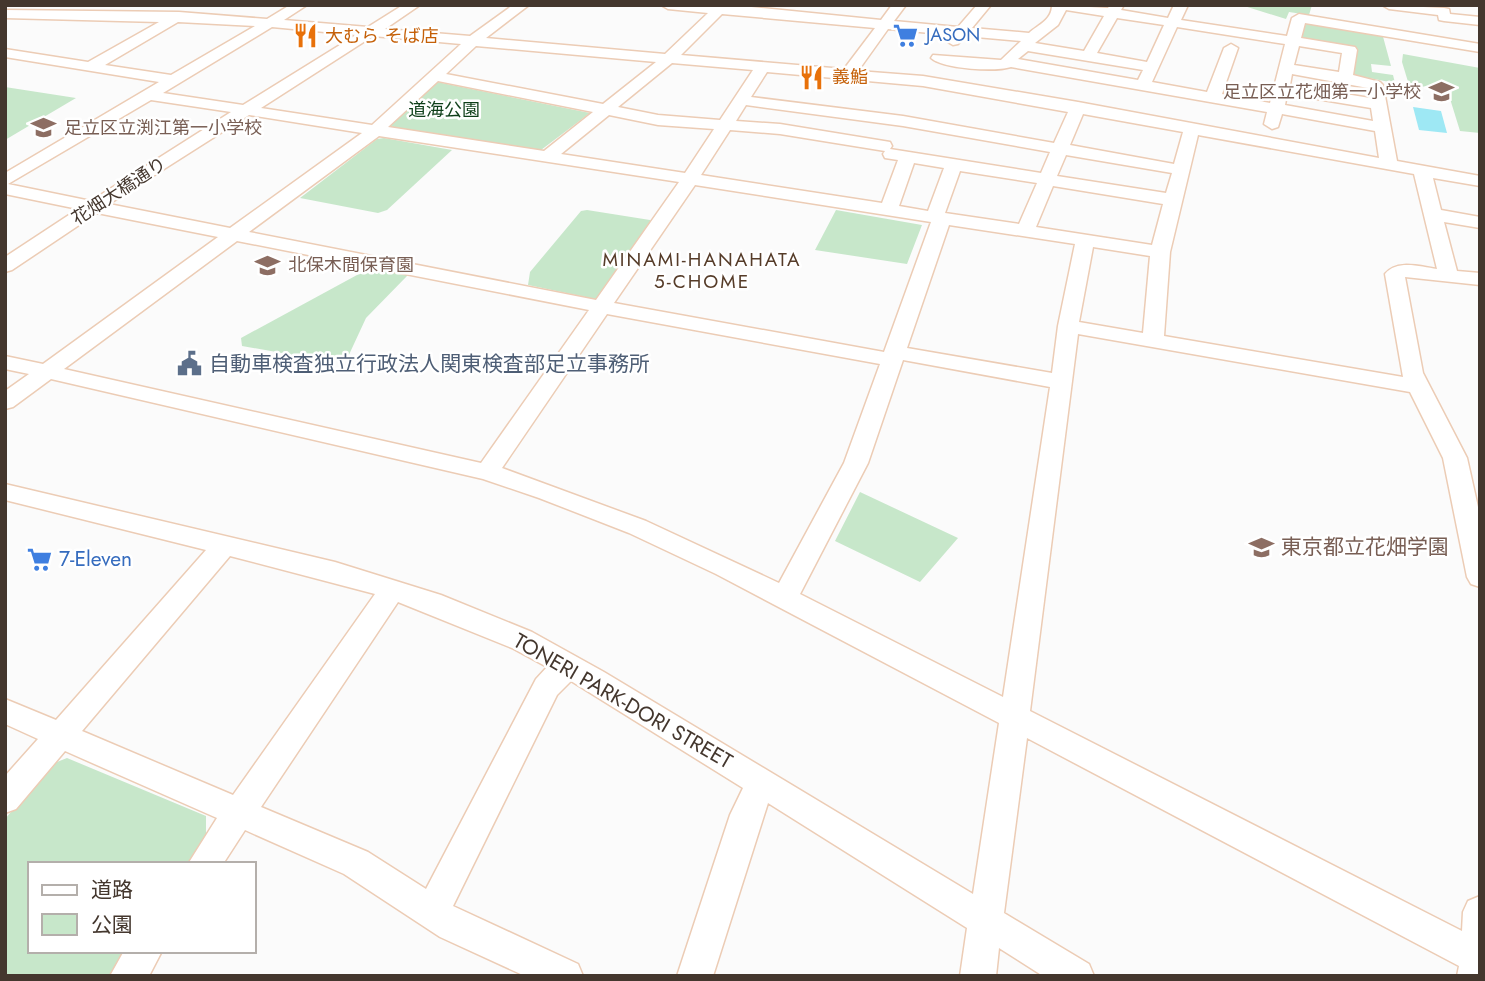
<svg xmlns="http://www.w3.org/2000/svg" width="1485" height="981" viewBox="0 0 1485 981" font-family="Jost,'Noto Sans JP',sans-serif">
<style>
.green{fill:#c7e7ca}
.water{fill:#9ee8f4}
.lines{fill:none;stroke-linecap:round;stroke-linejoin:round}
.minor-casing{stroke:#ecccb5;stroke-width:3}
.minor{fill:#fff;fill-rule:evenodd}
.labels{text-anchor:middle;stroke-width:5;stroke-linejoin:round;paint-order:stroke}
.far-shop-label{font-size:18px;fill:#366cbe;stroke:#fff;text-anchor:start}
.far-food-label{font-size:18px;fill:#c56008;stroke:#fff;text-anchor:start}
.far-education-label{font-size:18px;fill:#785e54;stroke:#fff;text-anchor:start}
.far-park-label{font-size:18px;fill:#0e3f19;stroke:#fff}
.far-street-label{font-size:18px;fill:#44372e;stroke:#fff}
.far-neighbourhood-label{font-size:19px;letter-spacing:2px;fill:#563c29;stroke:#fff}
.service-label{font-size:21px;fill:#4e5e75;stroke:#fff;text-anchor:start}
.education-label{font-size:21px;fill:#785e54;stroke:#fff;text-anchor:start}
.shop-label{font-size:21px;fill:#366cbe;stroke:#fff;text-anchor:start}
.street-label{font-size:21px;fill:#44372e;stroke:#fff}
</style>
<rect width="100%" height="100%" fill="#fbfbfb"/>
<path class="green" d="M1241,5H1312L1309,15L1289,12L1286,19Z
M1306,23L1382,33L1391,66L1371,64L1372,72L1393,75L1395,83L1353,75L1358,49L1305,41L1301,38Z
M1403,54L1480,68V133L1460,131L1447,89L1409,85L1402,62Z
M437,82L590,113L541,150L387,126Z
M5,87L76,98L5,140Z
M384,138L452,150L387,210L378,213L300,198L377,139Z
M587,210L650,220L652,223L600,296L595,299L528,285L530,272L581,211Z
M836,210L922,225L907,264L815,250Z
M380,268L407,273V276L366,318L347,359L310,358L242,346L241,338L357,275Z
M860,492L958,538L920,582L835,541Z
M67,758L206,816V838L188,864H30V951H127L110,976H5V819L52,764Z"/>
<path class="water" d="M1413,107L1441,111L1447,133L1419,130Z"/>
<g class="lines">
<defs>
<path id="minor" d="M290,5H307L284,20L368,27L403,5H420L385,29L470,36L513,5H529L486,38L665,54L708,13L668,9L661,5H731L881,20L892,5H906L894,21L958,27L977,5H991L972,28L1029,33C1039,24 1052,20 1052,5L1108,8L1110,5H1124L1121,10L1168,18L1174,5H1188L1181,20L1287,36L1292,18L1299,14L1480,44V52L1305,23L1301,38L1355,47L1357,50L1353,75L1380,82L1383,85L1397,161L1480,176V186L1433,178L1441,210L1480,217V228L1444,222L1457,271L1480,273V285L1405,277L1423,373L1467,458L1480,516V587L1471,584L1467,577L1443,458L1410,392L1078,334L1030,711L1462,931L1463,912L1468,901L1480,896V976H1457L1459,966L1027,738L1004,913L1089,964L1094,976H1043L999,948L996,976H960L967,928L768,803L713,976H677L730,815L743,788L571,681L557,695L453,906L578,964L583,976H525L440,937L344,874L245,830L223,864H188L217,818L65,751L16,809L5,813V776L38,739L5,724V699L56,720L206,550L5,500V484L335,562L441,595L532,632L604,672L973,894L999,723L716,574L629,533L539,498L483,479L51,379L13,407L5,409V391L29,374L5,369V356L43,364L218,237L97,213L12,270L5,272V257L78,209L5,194V173L159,82L5,57V49L88,62L159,22L5,18V10L179,12L267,19ZM1066,10L1104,16L1084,51L1035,43L1058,25ZM722,14L875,28L844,69L681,55ZM1117,18L1164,25L1147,62L1097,53ZM178,22L255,26L171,75L105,65ZM272,27L356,35L243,105L163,93ZM1177,27L1285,44L1270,103L1222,94L1238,48L1231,44L1224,48L1207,92L1152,82ZM888,29L951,35L946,41L953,45L958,44L965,36L1021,41L1001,60L933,55L931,58C943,69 995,72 1011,67L1267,112L1264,124L1272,129L1278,127L1282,114L1375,131L1379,158L1078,102L923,76L858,71ZM373,36L461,44L372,125L261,108ZM476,46L656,62L603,104L446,74ZM1299,46L1342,53L1339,72L1294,65ZM1028,51L1143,70L1138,80L1018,59ZM672,63L753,70L720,120L658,115L618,107ZM767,72L923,86L1068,112L1054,143L903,116L751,97ZM1292,74L1368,88L1370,98L1290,85ZM438,81L593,112L544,151L388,127ZM1287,94L1371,108L1373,121L1285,105ZM151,100L231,112L91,201L8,184ZM746,105L903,126L1050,152L1041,173L890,149L892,146L890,142L884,141L780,124L736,121ZM1083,114L1183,132L1174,164L1070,145ZM249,115L362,133L230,228L109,204ZM609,115L658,125L714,129L685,173L561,154ZM730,130L780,134L885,151L883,154L885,158L898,160L882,203L701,175ZM1198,135L1414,174L1437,269C1421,267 1397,259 1385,274L1403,377L1164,336L1170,252ZM379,136L679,182L596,300L249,232ZM1066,155L1172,173L1166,193L1057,176ZM914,163L944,168L928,211L899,206ZM960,171L1037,183L1019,224L945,213ZM695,185L931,222L884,352L614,303ZM1053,186L1163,204L1152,245L1036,227ZM949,225L1075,244L1058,326L1052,373L907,348ZM237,241L589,310L481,463L64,369ZM1093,247L1150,256L1143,333L1079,322ZM607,314L880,364L844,463L779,583L646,521L502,468ZM903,360L1050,387L1003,697L800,594L868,463ZM230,556L375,594L233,795L82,731ZM398,602L512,648L547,667L536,679L426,889L368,852L261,807Z
M1382,5L1444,8L1449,9L1450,14L1480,17V25L1444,21L1439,20L1438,15L1389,9Z
M124,951H162L149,976H110Z"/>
</defs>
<use href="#minor" class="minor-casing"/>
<use href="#minor" class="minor"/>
</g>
<defs>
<symbol id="supermarket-bare" viewBox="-9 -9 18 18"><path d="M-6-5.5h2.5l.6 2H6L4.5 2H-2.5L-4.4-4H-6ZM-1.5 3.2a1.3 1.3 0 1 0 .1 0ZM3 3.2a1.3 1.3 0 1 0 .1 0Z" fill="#3f7fe0" stroke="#fff" stroke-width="2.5" paint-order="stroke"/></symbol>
<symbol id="restaurant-bare" viewBox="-9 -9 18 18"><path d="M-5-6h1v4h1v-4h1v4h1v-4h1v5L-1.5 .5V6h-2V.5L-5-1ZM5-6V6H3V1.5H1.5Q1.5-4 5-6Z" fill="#e8710a" stroke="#fff" stroke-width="2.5" paint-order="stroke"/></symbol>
<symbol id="school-bare" viewBox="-9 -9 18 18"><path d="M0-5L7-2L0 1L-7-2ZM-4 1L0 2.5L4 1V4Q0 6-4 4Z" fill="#8d6e63" stroke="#fff" stroke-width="2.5" paint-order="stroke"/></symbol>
<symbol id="civic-bare" viewBox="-9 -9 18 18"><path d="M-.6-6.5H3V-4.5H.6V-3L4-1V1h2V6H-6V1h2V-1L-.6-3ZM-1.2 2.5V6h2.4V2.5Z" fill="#5c6f8a" stroke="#fff" stroke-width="2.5" paint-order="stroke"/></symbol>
</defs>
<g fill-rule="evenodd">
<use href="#supermarket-bare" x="888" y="18" width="35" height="35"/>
<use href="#restaurant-bare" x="288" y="18" width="35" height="35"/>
<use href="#restaurant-bare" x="794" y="60" width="35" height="35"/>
<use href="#school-bare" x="1424" y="74" width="35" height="35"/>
<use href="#school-bare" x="26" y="110" width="35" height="35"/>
<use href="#school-bare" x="250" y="248" width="35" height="35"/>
<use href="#civic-bare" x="172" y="346" width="35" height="35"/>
<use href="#school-bare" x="1244" y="530" width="35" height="35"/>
<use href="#supermarket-bare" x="22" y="542" width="35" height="35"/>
</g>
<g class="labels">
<g class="far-shop-label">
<text x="926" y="41">JASON</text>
</g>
<g class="far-food-label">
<text x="325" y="42">大むら そば店</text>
<text x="832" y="83">義鮨</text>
</g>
<g class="far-education-label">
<text x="1421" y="98" text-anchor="end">足立区立花畑第一小学校</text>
<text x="64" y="134">足立区立渕江第一小学校</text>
<text x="288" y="271">北保木間保育園</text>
</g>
<g class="far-park-label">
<text x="444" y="116">道海公園</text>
</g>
<g class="far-street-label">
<text transform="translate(119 191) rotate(-33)" y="6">花畑大橋通り</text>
</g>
<g class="far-neighbourhood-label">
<text x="702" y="266">MINAMI-HANAHATA<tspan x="702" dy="22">5-CHOME</tspan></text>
</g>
<g class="service-label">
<text x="209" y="371">自動車検査独立行政法人関東検査部足立事務所</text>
</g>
<g class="education-label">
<text x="1281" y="554">東京都立花畑学園</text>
</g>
<g class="shop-label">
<text x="59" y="566">7-Eleven</text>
</g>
<g class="street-label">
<text transform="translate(623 701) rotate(30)" y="7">TONERI PARK-DORI STREET</text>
</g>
</g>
<rect width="1485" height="981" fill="none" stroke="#44372e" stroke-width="14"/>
<rect x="28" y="862" width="228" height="91" fill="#ffffff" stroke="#b4afab" stroke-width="2"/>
<rect x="42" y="885" width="35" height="10" fill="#ffffff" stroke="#b4afab" stroke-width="2"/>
<text x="91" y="897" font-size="21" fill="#44372e">道路</text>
<rect x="42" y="914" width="35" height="21" fill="#c7e7ca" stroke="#b4afab" stroke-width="2"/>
<text x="91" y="932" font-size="21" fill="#44372e">公園</text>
</svg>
